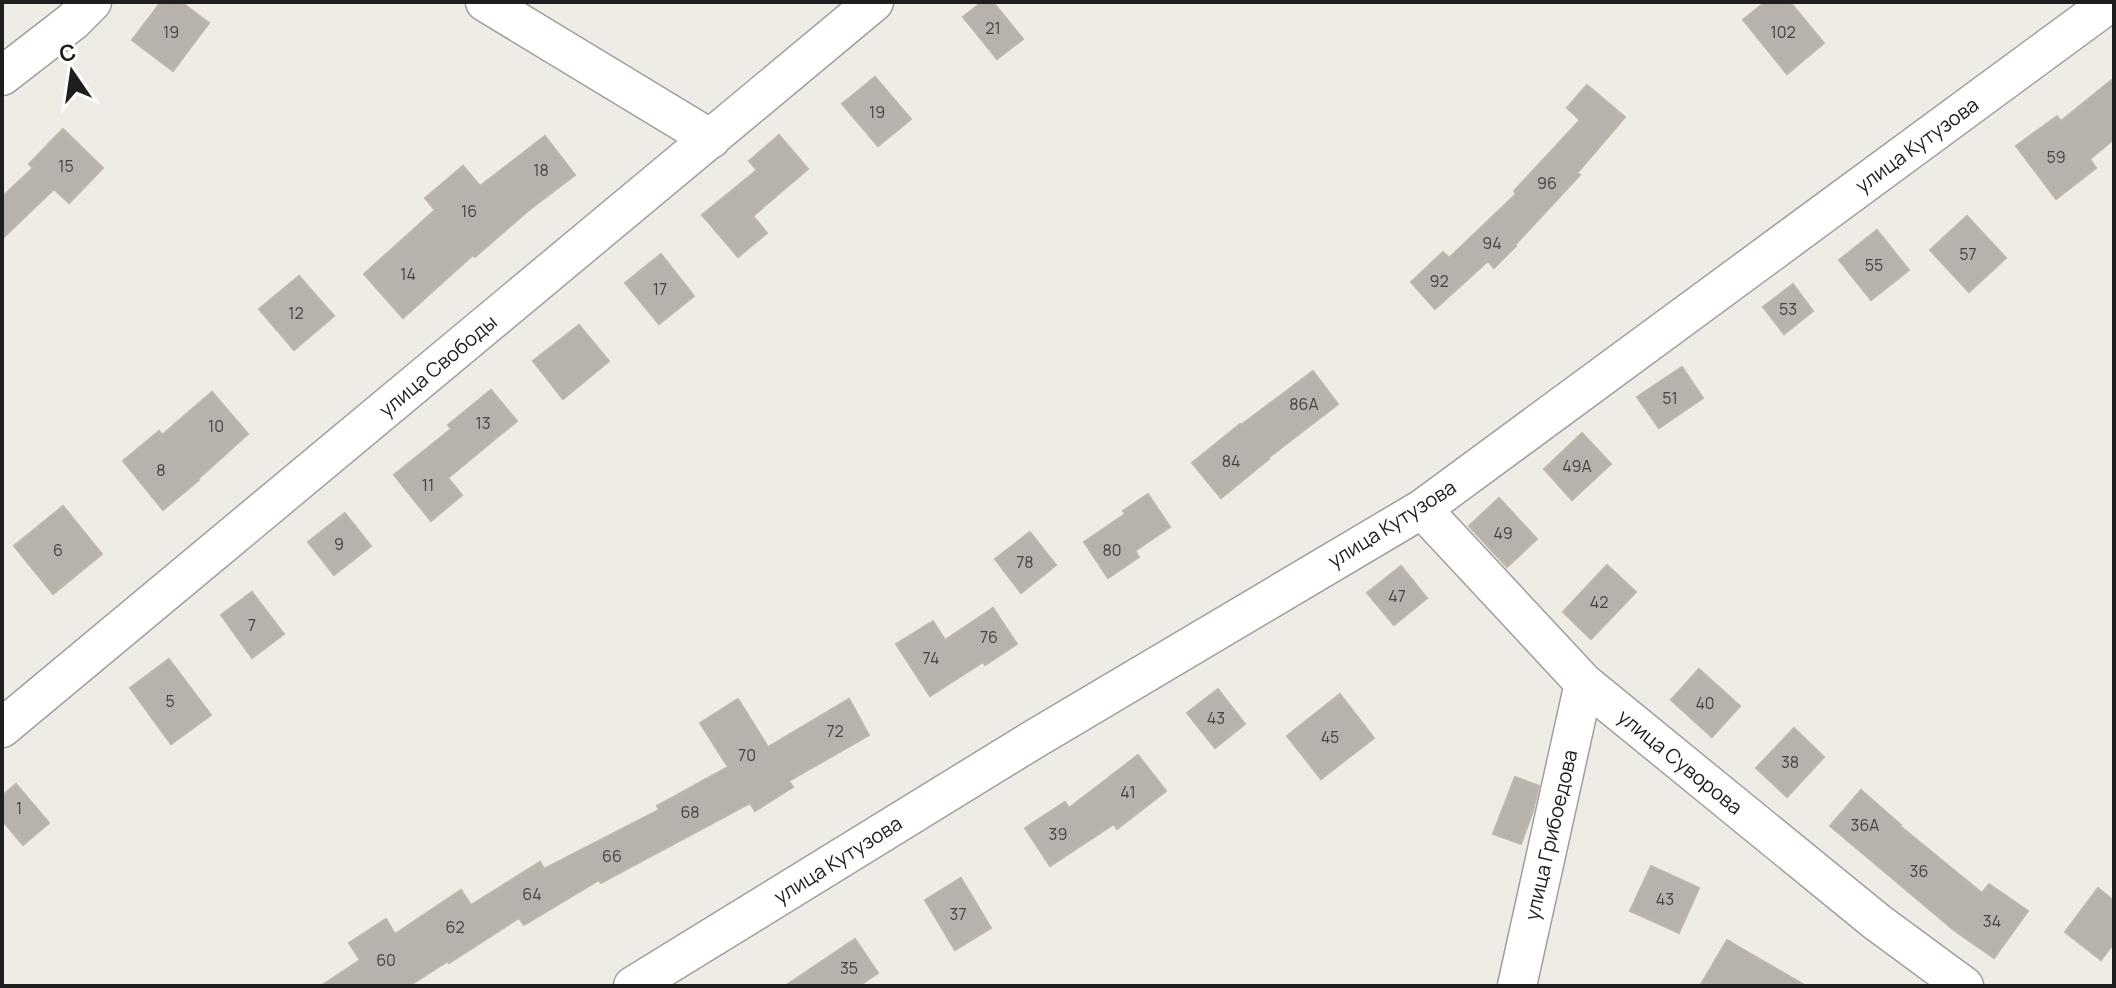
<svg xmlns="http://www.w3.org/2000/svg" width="2116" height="988" viewBox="0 0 2116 988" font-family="Manrope,sans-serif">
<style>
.building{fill:#b7b2ab;stroke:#beb6a9;stroke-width:2}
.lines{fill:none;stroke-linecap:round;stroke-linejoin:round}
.minor-casing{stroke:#9f9f9f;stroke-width:41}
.minor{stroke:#fff;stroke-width:38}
.labels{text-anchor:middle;stroke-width:8;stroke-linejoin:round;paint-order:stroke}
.number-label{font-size:16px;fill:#444341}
.street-label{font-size:20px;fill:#1e1e1e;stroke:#fff}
</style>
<rect width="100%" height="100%" fill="#eeece5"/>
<path class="building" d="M161,2H181L209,23L173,71L132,40Z
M982,2H993L1023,39L997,59L963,17Z
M1765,2H1790L1824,43L1787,74L1743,20Z
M875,77L911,119L878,146L842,104Z
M2114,78V139L2090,159L2096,168L2056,199L2016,146L2057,116L2061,121Z
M1587,85L1625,117L1577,173L1580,175L1515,245L1516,246L1494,268L1488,261L1435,309L1411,282L1443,252L1449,258L1516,194L1514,191L1580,120L1567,108Z
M63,129L103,168L69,203L54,189L2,239V197L33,168L29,164Z
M779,135L808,169L753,216L767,233L738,257L702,215L757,170L749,161Z
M545,136L575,175L529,210L475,257L473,255L403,318L364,274L435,210L425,198L463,166L480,186Z
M1967,216L2006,258L1969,292L1930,250Z
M1877,230L1909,270L1871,300L1839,260Z
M661,254L694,296L659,324L625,283Z
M299,276L334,316L294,350L259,309Z
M1793,284L1813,311L1784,334L1763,307Z
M579,325L609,361L563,399L533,361Z
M1682,367L1703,398L1659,428L1637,397Z
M1313,371L1338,404L1268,458L1269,459L1221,498L1192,463L1240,424L1241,425Z
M491,390L517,421L448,478L462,495L431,521L394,475L451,429L448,425Z
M212,392L248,434L198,479L199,480L163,510L123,461L159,431L162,435Z
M1582,433L1611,464L1572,500L1544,469Z
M1148,494L1170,527L1135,551L1139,557L1108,578L1084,542L1125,514L1123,511Z
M1499,498L1537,539L1507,567L1469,526Z
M63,506L102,554L53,594L14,546Z
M345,513L371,546L334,575L308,542Z
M1030,532L1056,565L1021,593L995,559Z
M1607,565L1636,592L1591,639L1563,612Z
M1401,566L1427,598L1394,625L1367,593Z
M252,592L284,634L252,658L221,615Z
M993,608L1017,644L985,665L983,662L930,696L896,644L933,621L945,640Z
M169,659L211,715L171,744L130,688Z
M1699,669L1740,706L1712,737L1671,700Z
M1218,689L1245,724L1215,748L1187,713Z
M1340,694L1374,738L1321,779L1287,736Z
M738,699L768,747L849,699L869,735L789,781L793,787L755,811L750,803L601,883L599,880L524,925L519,918L449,963L448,961L409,986H321L360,960L349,943L386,919L395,934L461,890L471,905L540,862L544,869L659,810L657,806L728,767L700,723Z
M1794,728L1824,757L1787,797L1756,768Z
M1138,755L1166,791L1117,829L1114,824L1050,866L1025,828L1065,802L1069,808Z
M1515,777L1539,786L1533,811L1521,844L1493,834Z
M16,784L49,823L23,845L2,820V796Z
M1861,790L1901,825L1900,826L1982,893L1989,884L2028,911L1994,958L1955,931L1830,826Z
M1651,866L1699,888L1679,933L1630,911Z
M961,878L991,928L955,950L925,900Z
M2098,888L2114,901V943L2101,960L2065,932Z
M855,939L878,973L859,986H785Z
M1727,940L1806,986H1700Z"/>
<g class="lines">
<defs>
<path id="minor" d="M485,2L711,139
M2,76L73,21L92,2
M1422,509L1584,683L1877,922L1964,986
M2,728L874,2
M633,986L1031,741L1422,509L2111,2
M1517,986L1584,683"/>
</defs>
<use href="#minor" class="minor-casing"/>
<use href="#minor" class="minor"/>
</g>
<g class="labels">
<g class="number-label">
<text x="993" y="34">21</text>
<text x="171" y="38">19</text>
<text x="1783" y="38">102</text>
<text x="877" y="118">19</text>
<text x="2056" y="163">59</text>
<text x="66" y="172">15</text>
<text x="541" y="176">18</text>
<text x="1547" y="189">96</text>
<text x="469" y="217">16</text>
<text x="1492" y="249">94</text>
<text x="1968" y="260">57</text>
<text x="1874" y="271">55</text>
<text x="408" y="280">14</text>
<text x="1439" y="287">92</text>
<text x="660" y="295">17</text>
<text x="1788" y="315">53</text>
<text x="296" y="319">12</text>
<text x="1670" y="404">51</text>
<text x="1304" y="410">86А</text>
<text x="483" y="429">13</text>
<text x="216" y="432">10</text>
<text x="1231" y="467">84</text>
<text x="1577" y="472">49А</text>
<text x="161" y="476">8</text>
<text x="428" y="491">11</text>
<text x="1503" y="539">49</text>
<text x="339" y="550">9</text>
<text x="58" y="556">6</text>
<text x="1112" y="556">80</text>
<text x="1025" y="568">78</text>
<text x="1397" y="602">47</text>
<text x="1599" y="608">42</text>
<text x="252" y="631">7</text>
<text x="989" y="643">76</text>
<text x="931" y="664">74</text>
<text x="170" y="707">5</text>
<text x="1705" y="709">40</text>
<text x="1216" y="724">43</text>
<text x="835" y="737">72</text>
<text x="1330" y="743">45</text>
<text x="747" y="761">70</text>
<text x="1790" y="768">38</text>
<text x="1128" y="798">41</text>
<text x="19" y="814">1</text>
<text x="690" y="818">68</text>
<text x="1865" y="831">36А</text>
<text x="1058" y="840">39</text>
<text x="612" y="862">66</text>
<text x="1919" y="877">36</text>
<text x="532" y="900">64</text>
<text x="1665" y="905">43</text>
<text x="958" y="920">37</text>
<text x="1992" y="927">34</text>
<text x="455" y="933">62</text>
<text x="386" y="966">60</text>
<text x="849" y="974">35</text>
</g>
<g class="street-label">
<text transform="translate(1917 145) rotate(-36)" y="7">улица Кутузова</text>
<text transform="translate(438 366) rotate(-40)" y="7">улица Свободы</text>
<text transform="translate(1392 524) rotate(-32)" y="7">улица Кутузова</text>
<text transform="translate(1680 762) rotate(39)" y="7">улица Суворова</text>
<text transform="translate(1551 835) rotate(-77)" y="7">улица Грибоедова</text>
<text transform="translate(838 860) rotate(-32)" y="7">улица Кутузова</text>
</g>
</g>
<rect width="2116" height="988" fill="none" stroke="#1e1e1e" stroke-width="8"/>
<g transform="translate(72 72) rotate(347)" stroke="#ffffff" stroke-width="6" paint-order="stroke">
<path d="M0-6L14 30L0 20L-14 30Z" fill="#1e1e1e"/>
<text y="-12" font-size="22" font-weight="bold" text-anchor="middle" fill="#1e1e1e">С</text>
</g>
</svg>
